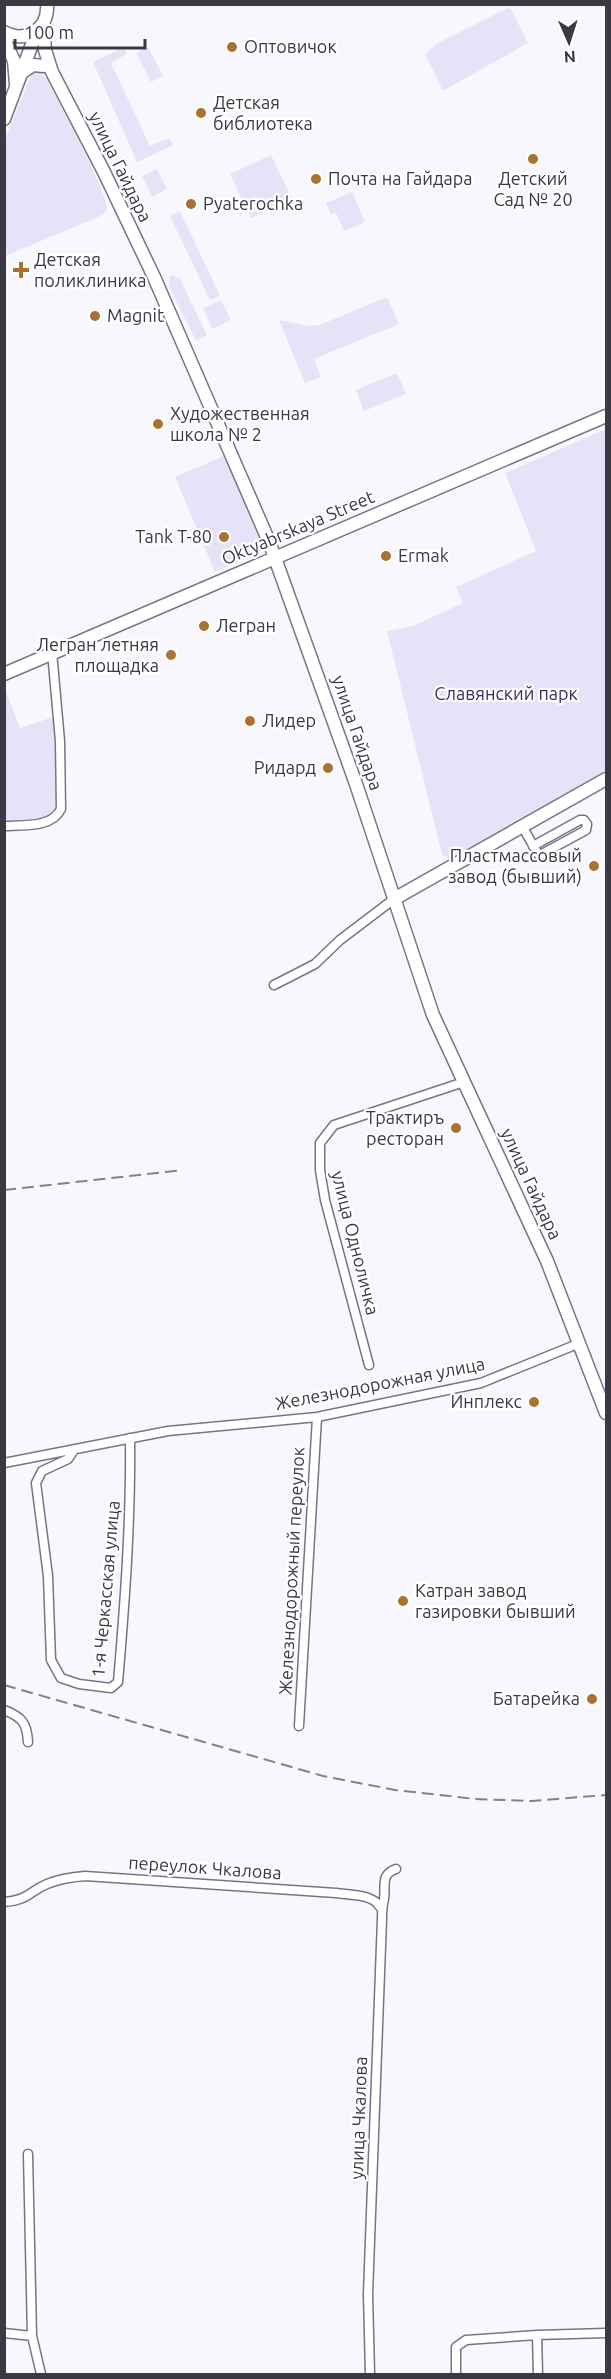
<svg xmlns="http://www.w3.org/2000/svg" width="611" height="2379" viewBox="0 0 611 2379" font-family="Ubuntu,sans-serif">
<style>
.green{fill:#e6e3f8}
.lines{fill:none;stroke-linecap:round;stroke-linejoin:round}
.street-casing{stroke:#77748a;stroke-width:11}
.secondary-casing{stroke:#77748a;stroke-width:15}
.street{stroke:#fff;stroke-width:8}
.secondary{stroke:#fff;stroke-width:12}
.rail{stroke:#83828a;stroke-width:2;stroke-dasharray:12 6;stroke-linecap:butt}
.poi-dot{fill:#aa7230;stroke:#fff;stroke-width:2}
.labels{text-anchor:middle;stroke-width:4.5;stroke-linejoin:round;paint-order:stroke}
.poi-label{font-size:18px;fill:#3b3943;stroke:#fff;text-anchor:start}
.street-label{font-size:18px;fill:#3b3943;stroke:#fff}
.park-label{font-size:18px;fill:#3c2b6c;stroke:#fff}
</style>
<rect width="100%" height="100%" fill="#f8f7fd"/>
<path class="green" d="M510,7L528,43L443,91L425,54L436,44Z
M124,47L127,54L111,63L150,146L169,138L173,145L137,162L93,62Z
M148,47L163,76L151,82L136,53Z
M37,70L43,74L48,82C58,102 108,193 107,208C106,213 102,215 98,217L5,256L4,142L32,72Z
M271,155L292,199L251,218L230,174Z
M157,169L167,189L152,197L142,176Z
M352,192L365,222L344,231L336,213L331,215L326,203Z
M180,211L220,296L210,300L170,216Z
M172,275L180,279L207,335L196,341L169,287L170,277Z
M387,297L399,324L314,359L321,377L305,383L279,320L309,326L320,325Z
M221,300L231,320L212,329L203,308Z
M397,373L406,394L364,411L356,390Z
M606,429V770L451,860L442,854L387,631L413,626L463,603L456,587L536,551L505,473Z
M224,456C233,475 269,536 258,554L215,572L175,477Z
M4,686L20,728L56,716L59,805L48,818L5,821Z"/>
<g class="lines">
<defs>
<path id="street" d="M4,826C23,825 52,828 61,809L60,741L52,652
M522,826L538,854L540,855L586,830L587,824L584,820H580L533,846
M274,985L315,964L340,940L394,899
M369,1365L325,1200L320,1170V1143L334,1125L464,1082
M74,1450L68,1459L42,1471L36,1483L48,1576L51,1660L61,1678L79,1684L111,1688L118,1682C125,1601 131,1520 130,1438
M4,1463L168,1431L317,1417L481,1383L580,1343
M4,1710C22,1717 27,1723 28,1742
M299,1726L317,1417
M4,1902C29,1900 28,1892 47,1884C59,1879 72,1877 85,1876L336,1893C350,1895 373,1894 380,1907
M28,2154L32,2336L41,2374
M4,2333L32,2336
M537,2335L538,2374
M370,2374L368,2294L382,1919C382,1911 382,1907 384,1899C386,1887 380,1874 396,1869
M456,2374V2347L466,2340L537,2335L606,2333"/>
<path id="secondary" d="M43,25L45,50L52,72L104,172L154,277L270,544L356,784L433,1015L547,1261L606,1413
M4,32C26,44 49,29 47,4
M4,39L14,61L16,84
M21,73L33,65L44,66
M4,119L37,31
M4,674L606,416
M394,899L606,779"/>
</defs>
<use href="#street" class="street-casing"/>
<use href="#secondary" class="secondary-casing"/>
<use href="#street" class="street"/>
<use href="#secondary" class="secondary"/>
<path class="rail" d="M4,1190L183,1170
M4,1685L323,1776L395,1790L475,1799L532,1801L606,1795"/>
</g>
<g class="poi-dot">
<circle cx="232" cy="47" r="6"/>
<circle cx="201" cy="113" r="6"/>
<circle cx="533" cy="159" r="6"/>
<circle cx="316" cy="179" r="6"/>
<circle cx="191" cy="204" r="6"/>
<path d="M18 261h6v6h6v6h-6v6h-6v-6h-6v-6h6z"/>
<circle cx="95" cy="316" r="6"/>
<circle cx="158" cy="424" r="6"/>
<circle cx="224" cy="537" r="6"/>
<circle cx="386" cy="556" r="6"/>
<circle cx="204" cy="626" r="6"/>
<circle cx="171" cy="655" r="6"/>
<circle cx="250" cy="721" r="6"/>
<circle cx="328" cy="768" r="6"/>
<circle cx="594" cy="866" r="6"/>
<circle cx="456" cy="1128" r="6"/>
<circle cx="534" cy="1402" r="6"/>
<circle cx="403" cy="1601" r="6"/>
<circle cx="592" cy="1699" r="6"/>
</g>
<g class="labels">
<g class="poi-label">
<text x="244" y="53">Оптовичок</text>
<text x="213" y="109">Детская<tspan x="213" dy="21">библиотека</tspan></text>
<text x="328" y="185">Почта на Гайдара</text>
<text x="533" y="185" text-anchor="middle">Детский<tspan x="533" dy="21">Сад № 20</tspan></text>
<text x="203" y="210">Pyaterochka</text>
<text x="34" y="266">Детская<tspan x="34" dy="21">поликлиника</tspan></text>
<text x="107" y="322">Magnit</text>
<text x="170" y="420">Художественная<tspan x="170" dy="21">школа № 2</tspan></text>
<text x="212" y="543" text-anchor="end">Tank T-80</text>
<text x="398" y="562">Ermak</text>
<text x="216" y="632">Легран</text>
<text x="159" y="651" text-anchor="end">Легран летняя<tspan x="159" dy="21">площадка</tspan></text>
<text x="262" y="727">Лидер</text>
<text x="316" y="774" text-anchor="end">Ридард</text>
<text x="582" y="862" text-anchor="end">Пластмассовый<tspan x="582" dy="21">завод (бывший)</tspan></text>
<text x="444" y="1124" text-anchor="end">Трактиръ<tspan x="444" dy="21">ресторан</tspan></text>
<text x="522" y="1408" text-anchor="end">Инплекс</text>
<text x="415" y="1597">Катран завод<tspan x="415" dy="21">газировки бывший</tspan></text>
<text x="580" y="1705" text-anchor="end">Батарейка</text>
</g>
<g class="street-label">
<text transform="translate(120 167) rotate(64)" y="6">улица Гайдара</text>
<text transform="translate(298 528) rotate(-23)" y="6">Oktyabrskaya Street</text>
<text transform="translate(357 733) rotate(71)" y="6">улица Гайдара</text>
<text transform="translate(531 1184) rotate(65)" y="6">улица Гайдара</text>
<text transform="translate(355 1243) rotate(76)" y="6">улица Одноличка</text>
<text transform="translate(380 1384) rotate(-11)" y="6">Железнодорожная улица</text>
<text transform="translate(292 1571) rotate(-87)" y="6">Железнодорожный переулок</text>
<text transform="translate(106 1589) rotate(-85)" y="6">1-я Черкасская улица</text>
<text transform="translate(205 1868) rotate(4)" y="6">переулок Чкалова</text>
<text transform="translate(359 2118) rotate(-88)" y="6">улица Чкалова</text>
</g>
<g class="park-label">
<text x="506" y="700">Славянский парк</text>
</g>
</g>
<rect width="611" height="2379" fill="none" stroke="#3b3943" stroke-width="12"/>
<g transform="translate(569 42) rotate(177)" stroke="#ffffff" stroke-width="4.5" paint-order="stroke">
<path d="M0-4.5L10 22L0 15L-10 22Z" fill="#3b3943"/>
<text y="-9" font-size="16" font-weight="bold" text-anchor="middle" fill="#3b3943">N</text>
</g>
<path d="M15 39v9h130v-9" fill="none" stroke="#3b3943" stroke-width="3"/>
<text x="24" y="39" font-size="18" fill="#3b3943" stroke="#ffffff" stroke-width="4.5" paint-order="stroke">100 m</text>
</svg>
